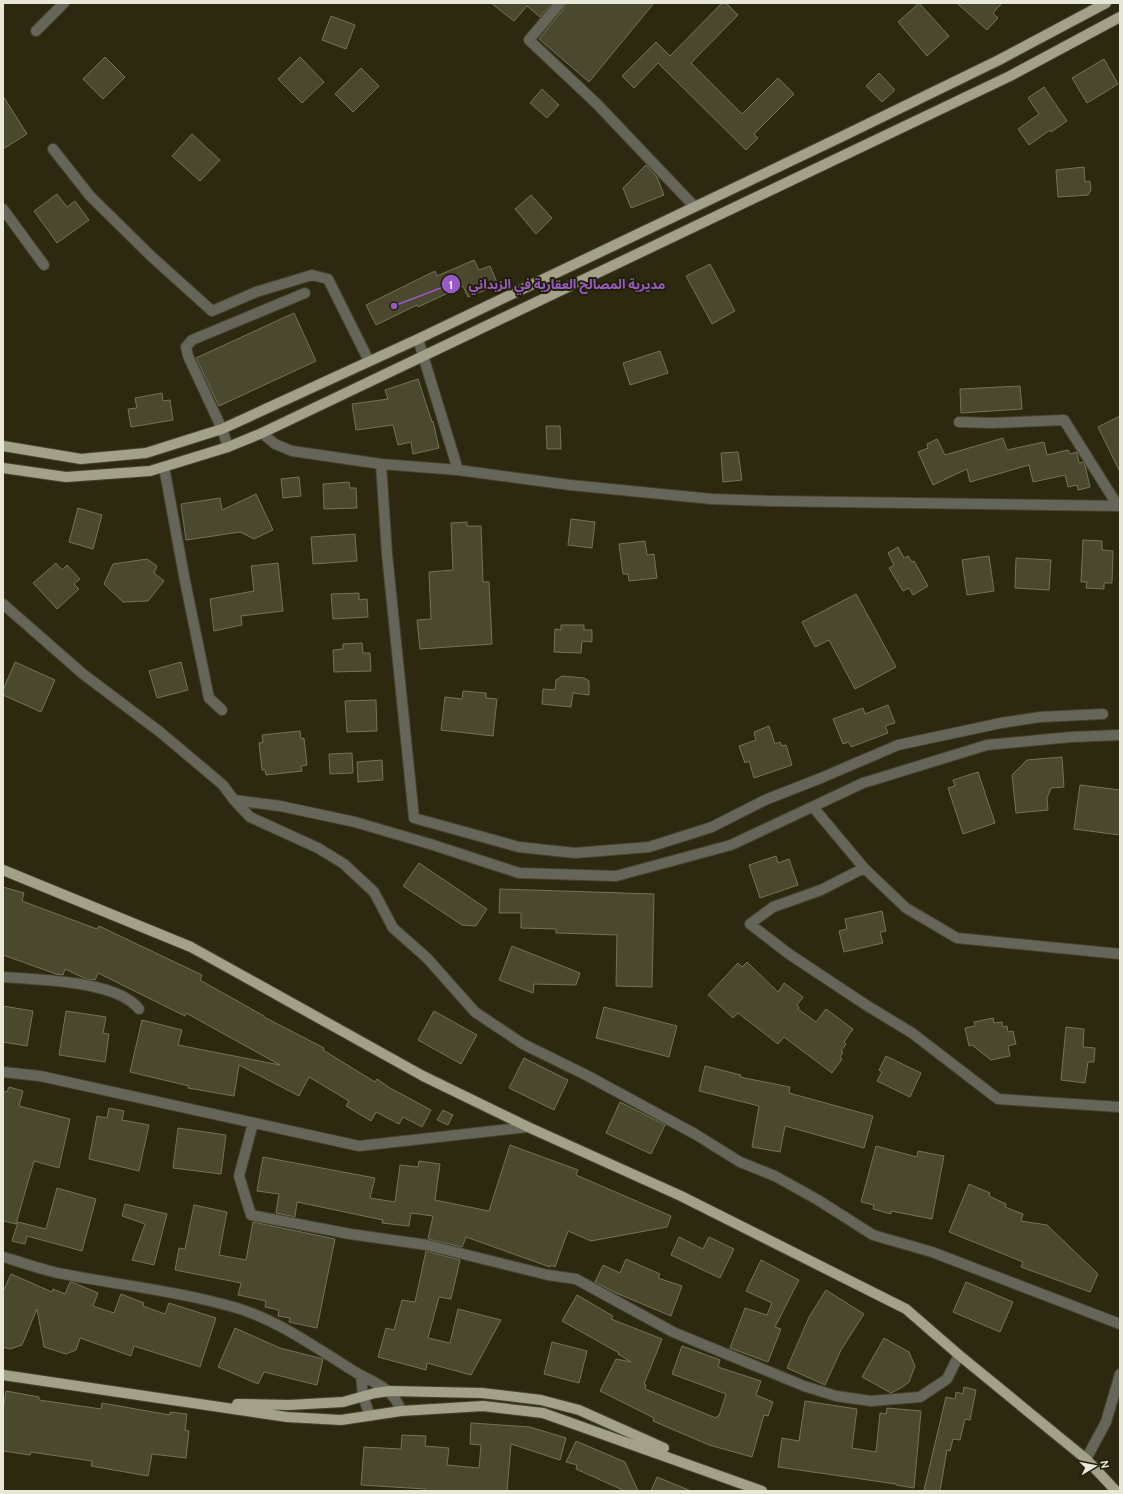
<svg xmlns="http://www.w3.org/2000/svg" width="1123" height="1494" viewBox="0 0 1123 1494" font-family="Cabin,'Noto Sans Arabic',sans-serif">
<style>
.building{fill:#4a482e;stroke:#757257}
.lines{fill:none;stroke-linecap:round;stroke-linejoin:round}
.minor-casing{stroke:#46442c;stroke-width:12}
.major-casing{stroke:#46442c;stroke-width:12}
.minor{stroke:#666559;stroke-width:10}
.major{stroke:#a3a189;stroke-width:10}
.leader{fill:none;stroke:#965bc5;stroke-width:1.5}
.callout-dot{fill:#965bc5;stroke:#221f07;stroke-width:1.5}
.mark-label{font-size:12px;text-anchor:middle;font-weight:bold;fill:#fff}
.callout-label{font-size:13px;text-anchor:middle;font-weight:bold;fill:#965bc5;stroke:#221f07;stroke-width:4;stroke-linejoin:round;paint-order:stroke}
</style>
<rect width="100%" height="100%" fill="#2c2910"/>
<path class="building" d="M491,3H552L540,17L527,6L514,21Z
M566,3H654L589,82L539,39L565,7Z
M722,3H726L738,15L691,63L742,114L778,78L794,94L754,134L758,138L746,150L658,63L634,88L622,76L656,42L670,56Z
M919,3L949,36L927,56L898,22Z
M957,3H1002L993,13L998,18L987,30Z
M331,16L355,25L346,49L322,40Z
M105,57L125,77L103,99L83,79Z
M300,57L324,82L302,103L278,79Z
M1104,59L1118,84L1087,103L1072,78Z
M361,68L379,86L353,112L335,94Z
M879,73L895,90L882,102L866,86Z
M1044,87L1067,121L1051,132L1050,130L1029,145L1018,129L1039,114L1028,98Z
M542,89L559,105L547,118L530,103Z
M3,96L27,134L3,149Z
M192,134L220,160L200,181L172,156Z
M646,165L657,177L664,195L631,208L623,188Z
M1084,167L1085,182L1090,181L1091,190L1088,195L1058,197L1056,170Z
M57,194L67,207L75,201L89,220L57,243L34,211Z
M531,195L552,218L536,234L515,209Z
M474,260L479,270L490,266L498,285L468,297L463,286L418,307L417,305L376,325L366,305L435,271L437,276Z
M710,264L735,311L712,324L686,276Z
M294,313L316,361L219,406L196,358Z
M660,351L668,373L630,385L623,363Z
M418,379L432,422L433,421L439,448L413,454L411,442L398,445L393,425L356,430L352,404L388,399L385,390Z
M1020,386L1022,409L961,413L960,389Z
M162,393L163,401L170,400L173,420L131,427L128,409L137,408L135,398Z
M1120,416V472L1098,427Z
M546,426H560L561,449H547Z
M1003,438L1007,450L1044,442L1047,455L1068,450L1070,454L1077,452L1079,463L1083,462L1085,465L1090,487L1078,490L1077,485L1068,487L1065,475L1033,482L1029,465L970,482L967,469L933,485L918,452L928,448L927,444L937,439L945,455Z
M738,452L742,480L723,482L721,453Z
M299,477L301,496L283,498L281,479Z
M349,482L350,488H356L357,508L324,509L323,484Z
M256,494L273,530L254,539L240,532L186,540L181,504L220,498L222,510Z
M78,508L102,515L93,549L69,542Z
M571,519L595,522L592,548L568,545Z
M467,522V526H481L483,582H489L492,644L420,649L417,620L431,619L429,572L453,570L451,523Z
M355,534L357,561L313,564L311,537Z
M1083,540L1102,541V550L1113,551L1112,583H1104V589L1086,588L1087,582H1081Z
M645,541L647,555L654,554L657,578L629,581L628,574H623L619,544Z
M898,547L904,558L908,556L912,562L914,561L928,586L913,595L909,588L903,591L889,568L894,565L888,553Z
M989,556L994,591L967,595L962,560Z
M1016,558L1051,560L1049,590L1015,588Z
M147,559L157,566L154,573L164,581L148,601L123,602L104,584L113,564Z
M56,563L62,570L67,565L80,579L74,584L79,589L57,609L33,583Z
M278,563L283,611L241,616L242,625L214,631L210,599L254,591L251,566Z
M359,593V600L367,599L368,617L333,619L331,594Z
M856,594L896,667L855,689L829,640L815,647L802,622Z
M561,625H584V630H592V642L582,641L581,653L554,652L555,629L561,630Z
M362,643L363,653H370L371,671L334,672L333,650L343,649V644Z
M15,662L55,680L41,712L3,695V690Z
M181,662L188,690L157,698L149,671Z
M562,676L584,678L589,681V695L573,693L571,707L542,704L543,689L555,690L556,680Z
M463,691L486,693V698L497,699L493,736L441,730L445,697L462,699Z
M376,700L377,731L347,732L345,701Z
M888,705L895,723L885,726L888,733L851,747L849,742L843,744L833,719L863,708L865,714Z
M769,726L775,744L780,742L782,746L786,745L792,765L754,778L749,761L745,763L739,746L756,740L754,732Z
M300,731L301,739L304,738L307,765L301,766L302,771L266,775L265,770H262L259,743L263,742L262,735Z
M352,753L353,773L330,774L329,754Z
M1062,757L1064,787L1051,788L1047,798L1048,810L1016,813L1012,775L1027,760Z
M382,760L383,780L358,782L357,762Z
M978,772L995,823L963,834L948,788L955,786L953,780Z
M1080,785L1120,790V835L1074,829Z
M776,856L778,863L789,859L798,885L760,898L749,865Z
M419,863L487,909L476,926L462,925L403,886Z
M3,887L24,893L22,901L97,929L99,926L202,975L200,980L264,1016V1017L324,1048L323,1050L375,1082L377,1079L390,1088L431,1110L422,1127L403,1117L399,1124L376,1112L371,1121L346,1106L349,1101L309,1077L299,1096L239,1065L234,1096L188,1088L189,1086L130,1072L142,1020L182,1030L178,1045L280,1065L186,1013L185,1016L98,973L95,980L86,979L65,969L63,975L56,974L3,955Z
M500,889L654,894L652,987L616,986L617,935L556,933V929L521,928V913H499Z
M882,911L886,931L880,932L883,943L844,952L839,931L847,929L845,919Z
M512,946L580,973L576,985L534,984L533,993L499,980Z
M747,962L778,992L784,983L803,997L797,1005L799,1007L798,1009L816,1022L826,1009L853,1029L844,1042L846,1044L841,1051L843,1052L840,1057L842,1059L832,1073L784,1037L778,1044L738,1013L733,1018L708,995L738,963L742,967Z
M3,1006L33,1011L27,1046L3,1042Z
M604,1007L677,1026L669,1057L596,1038Z
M66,1011L106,1017L103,1033L109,1034L105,1062L59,1055Z
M434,1011L477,1035L461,1064L418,1040Z
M993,1018L994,1023L1002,1022L1003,1027L1007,1026L1008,1032L1013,1031L1016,1044L1008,1046L1010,1056L991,1060L972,1045L969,1046L965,1028L975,1026L974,1022Z
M1066,1027L1084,1029L1083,1047L1095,1048L1094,1062H1088L1085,1083L1061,1080Z
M886,1056L921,1073L910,1097L877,1081L882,1072L879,1070Z
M524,1058L568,1080L554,1110L509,1088Z
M705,1066L741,1075L740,1077L790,1087L789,1093L873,1116L864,1148L785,1126L780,1152L752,1147L759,1106L699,1091Z
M9,1087L23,1091L19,1106L70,1119L59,1168L34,1161L16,1224L3,1221V1091L7,1092Z
M620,1102L665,1125L651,1154L606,1133Z
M109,1108L124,1111L122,1120L149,1125L139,1171L89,1159L97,1116L107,1118Z
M443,1110L453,1115L448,1125L437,1120Z
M178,1128L226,1135L221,1174L173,1168Z
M510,1145L578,1170L576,1175L671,1216L667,1227L591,1241L568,1231L555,1267L551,1265L550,1267L466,1237L462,1247L428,1239L433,1216L411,1213L409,1226L382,1223L383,1220L297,1202L295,1217L276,1213L279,1194L257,1191L263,1157L375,1178L370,1198L395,1202L400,1165L418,1167L419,1161L440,1164L435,1200L489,1211Z
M876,1146L917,1157L918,1151L944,1156L932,1219L891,1211V1214L873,1209L874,1205L861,1202Z
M969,1184L990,1193L989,1196L1006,1204L1005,1207L1023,1214L1021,1221L1047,1225L1098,1274L1090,1292L1021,1267L1023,1262L949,1232Z
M57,1188L96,1199L82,1251L27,1236L25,1244L12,1241L18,1222L46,1229Z
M125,1204L167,1214L154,1265L132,1260L145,1224L122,1216Z
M194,1205L227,1212L219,1255L246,1260L253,1222L335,1239L317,1328L289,1322L290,1318L278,1316L279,1310L265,1307L266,1301L238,1295L241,1283L175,1270L179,1248L185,1249Z
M679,1237L703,1249L709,1237L734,1249L720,1278L671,1255Z
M426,1251L460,1260L451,1299L439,1297L428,1338L450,1343L458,1309L501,1320L471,1375L427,1363L426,1370L378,1357L386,1328L394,1330L402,1300L415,1302Z
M626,1259L660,1274L658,1278L682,1286L671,1316L616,1293L595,1282L603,1265L620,1273Z
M761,1260L799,1280L775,1327L781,1329L768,1362L730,1348L745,1308L767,1315L772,1303L746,1291Z
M11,1274L52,1292L53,1289L65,1294L70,1282H72L98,1293L93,1306L114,1313L121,1294L144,1303L143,1306L165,1314L169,1303L216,1318L200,1367L134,1346L131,1356L80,1338L76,1350L66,1354L44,1347L37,1309L22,1345L10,1349L3,1347V1292Z
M966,1282L1013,1302L1000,1332L953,1312Z
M826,1290L864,1314L841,1350L825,1385L787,1368L809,1317Z
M577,1295L613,1316L611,1319L662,1339L644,1384L646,1385L645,1389L716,1418L717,1416H719L726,1394L672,1374L682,1346L720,1360L718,1367L761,1381L756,1395L773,1402L768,1416L764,1415L752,1457L709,1445L653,1421L654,1418L600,1391L616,1359L631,1362L618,1354L619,1353L562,1321Z
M235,1328L280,1348L323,1359L317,1385L264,1372L258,1384L218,1367Z
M884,1338L909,1352L915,1366L909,1382L901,1388L891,1393L862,1377Z
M552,1342L587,1351L579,1383L544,1374Z
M964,1387L976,1390L970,1420L965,1419L960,1440L953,1439L950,1451L947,1450L940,1491L924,1490L946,1397L955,1399L956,1392L963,1394Z
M6,1391L39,1397V1400L101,1409L102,1403L170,1415V1412L187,1414L185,1430L189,1431L186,1458L152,1454L148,1476L91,1466L92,1461L31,1452L30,1455L3,1451V1410Z
M805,1401L857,1409L852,1448L876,1452L880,1413L886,1414L887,1408L921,1411L914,1488L896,1485V1484L778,1467L782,1438L799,1441Z
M471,1423L530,1427L566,1438L560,1460L511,1444L507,1491H425V1489L361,1485L364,1447L401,1449L402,1435L426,1436L425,1446L449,1448L447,1465L479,1468L481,1445L470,1444Z
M576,1441L625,1462L638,1491H625L576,1469L577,1465L566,1462Z
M657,1477L691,1491H651Z"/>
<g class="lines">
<defs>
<path id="minor" d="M560,3L529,40L596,103L694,206
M36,31L64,3
M53,149L90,196L151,256L212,311L256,292L312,275L328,279L369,361
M3,209L44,265
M418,339L458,470
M959,422L991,423L1064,420L1118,506
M262,433L275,444L292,451L381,464L458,470L570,485L712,499L771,501L1120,506
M228,447L222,429L188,356L186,347L192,340L305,293
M381,464L387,554L414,818L519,847L575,853L649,847L712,827L765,800L821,778L898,745L1001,723L1040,717L1103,714
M164,467L185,581L209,698L222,710
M3,604L83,674L160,732L223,785L234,800L250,817L318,848L344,864L374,892L393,928L427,958L475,1012L523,1044L586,1075L695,1134L740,1162L775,1176L818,1200L873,1235L932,1252L1120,1324
M234,800L280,806L355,822L430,844L519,873L616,876L731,845L863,783L987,745L1071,737L1120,735
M813,807L864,868
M1120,954L957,938L906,908L864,868L821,890L773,907L750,924L789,954L866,1005L912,1033L998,1099L1120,1107
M3,977C38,980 116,980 139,1009
M3,1072L40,1076L359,1146L528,1127
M253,1123L239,1176L251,1215L350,1234L427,1245L548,1275L576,1279L673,1332L804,1386L836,1396L871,1401L920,1397L947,1379L959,1355
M3,1257C21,1262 40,1269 58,1273C118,1285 179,1291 237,1308C279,1321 315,1347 352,1370C372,1383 393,1386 401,1411
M361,1376L363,1396L370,1416
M1086,1459L1106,1422L1120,1374"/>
<path id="major" d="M3,446L81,459L146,453L222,429L418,339L841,137L999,60L1106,3
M3,468L66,477L150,471L228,447L262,433L1010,76L1120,17
M3,870L191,947L423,1076L528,1127L681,1196L906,1309L959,1355L1086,1459L1116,1491
M3,1375L287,1417L341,1420L401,1411L483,1406L543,1413L762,1491
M237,1404L289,1405L343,1402L375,1393L390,1391L482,1393L541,1400L579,1410L664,1448"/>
</defs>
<use href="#minor" class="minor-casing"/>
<use href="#major" class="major-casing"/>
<use href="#minor" class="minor"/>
<use href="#major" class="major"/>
</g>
<path class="leader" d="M394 306L451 284"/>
<g class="callout-dot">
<circle cx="394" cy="306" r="4"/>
<circle cx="451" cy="284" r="10"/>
</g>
<g class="mark-label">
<text x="451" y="289">1</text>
</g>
<g class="callout-label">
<text x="567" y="289">مديرية المصالح العقارية في الزبداني</text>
</g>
<rect width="1123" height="1494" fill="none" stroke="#e8e7d8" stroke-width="8"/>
<g transform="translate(1095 1466) rotate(80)" stroke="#221f07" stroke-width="3" paint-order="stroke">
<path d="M0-3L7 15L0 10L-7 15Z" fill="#e8e7d8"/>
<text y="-6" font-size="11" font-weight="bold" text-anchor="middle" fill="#e8e7d8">N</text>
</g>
</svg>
